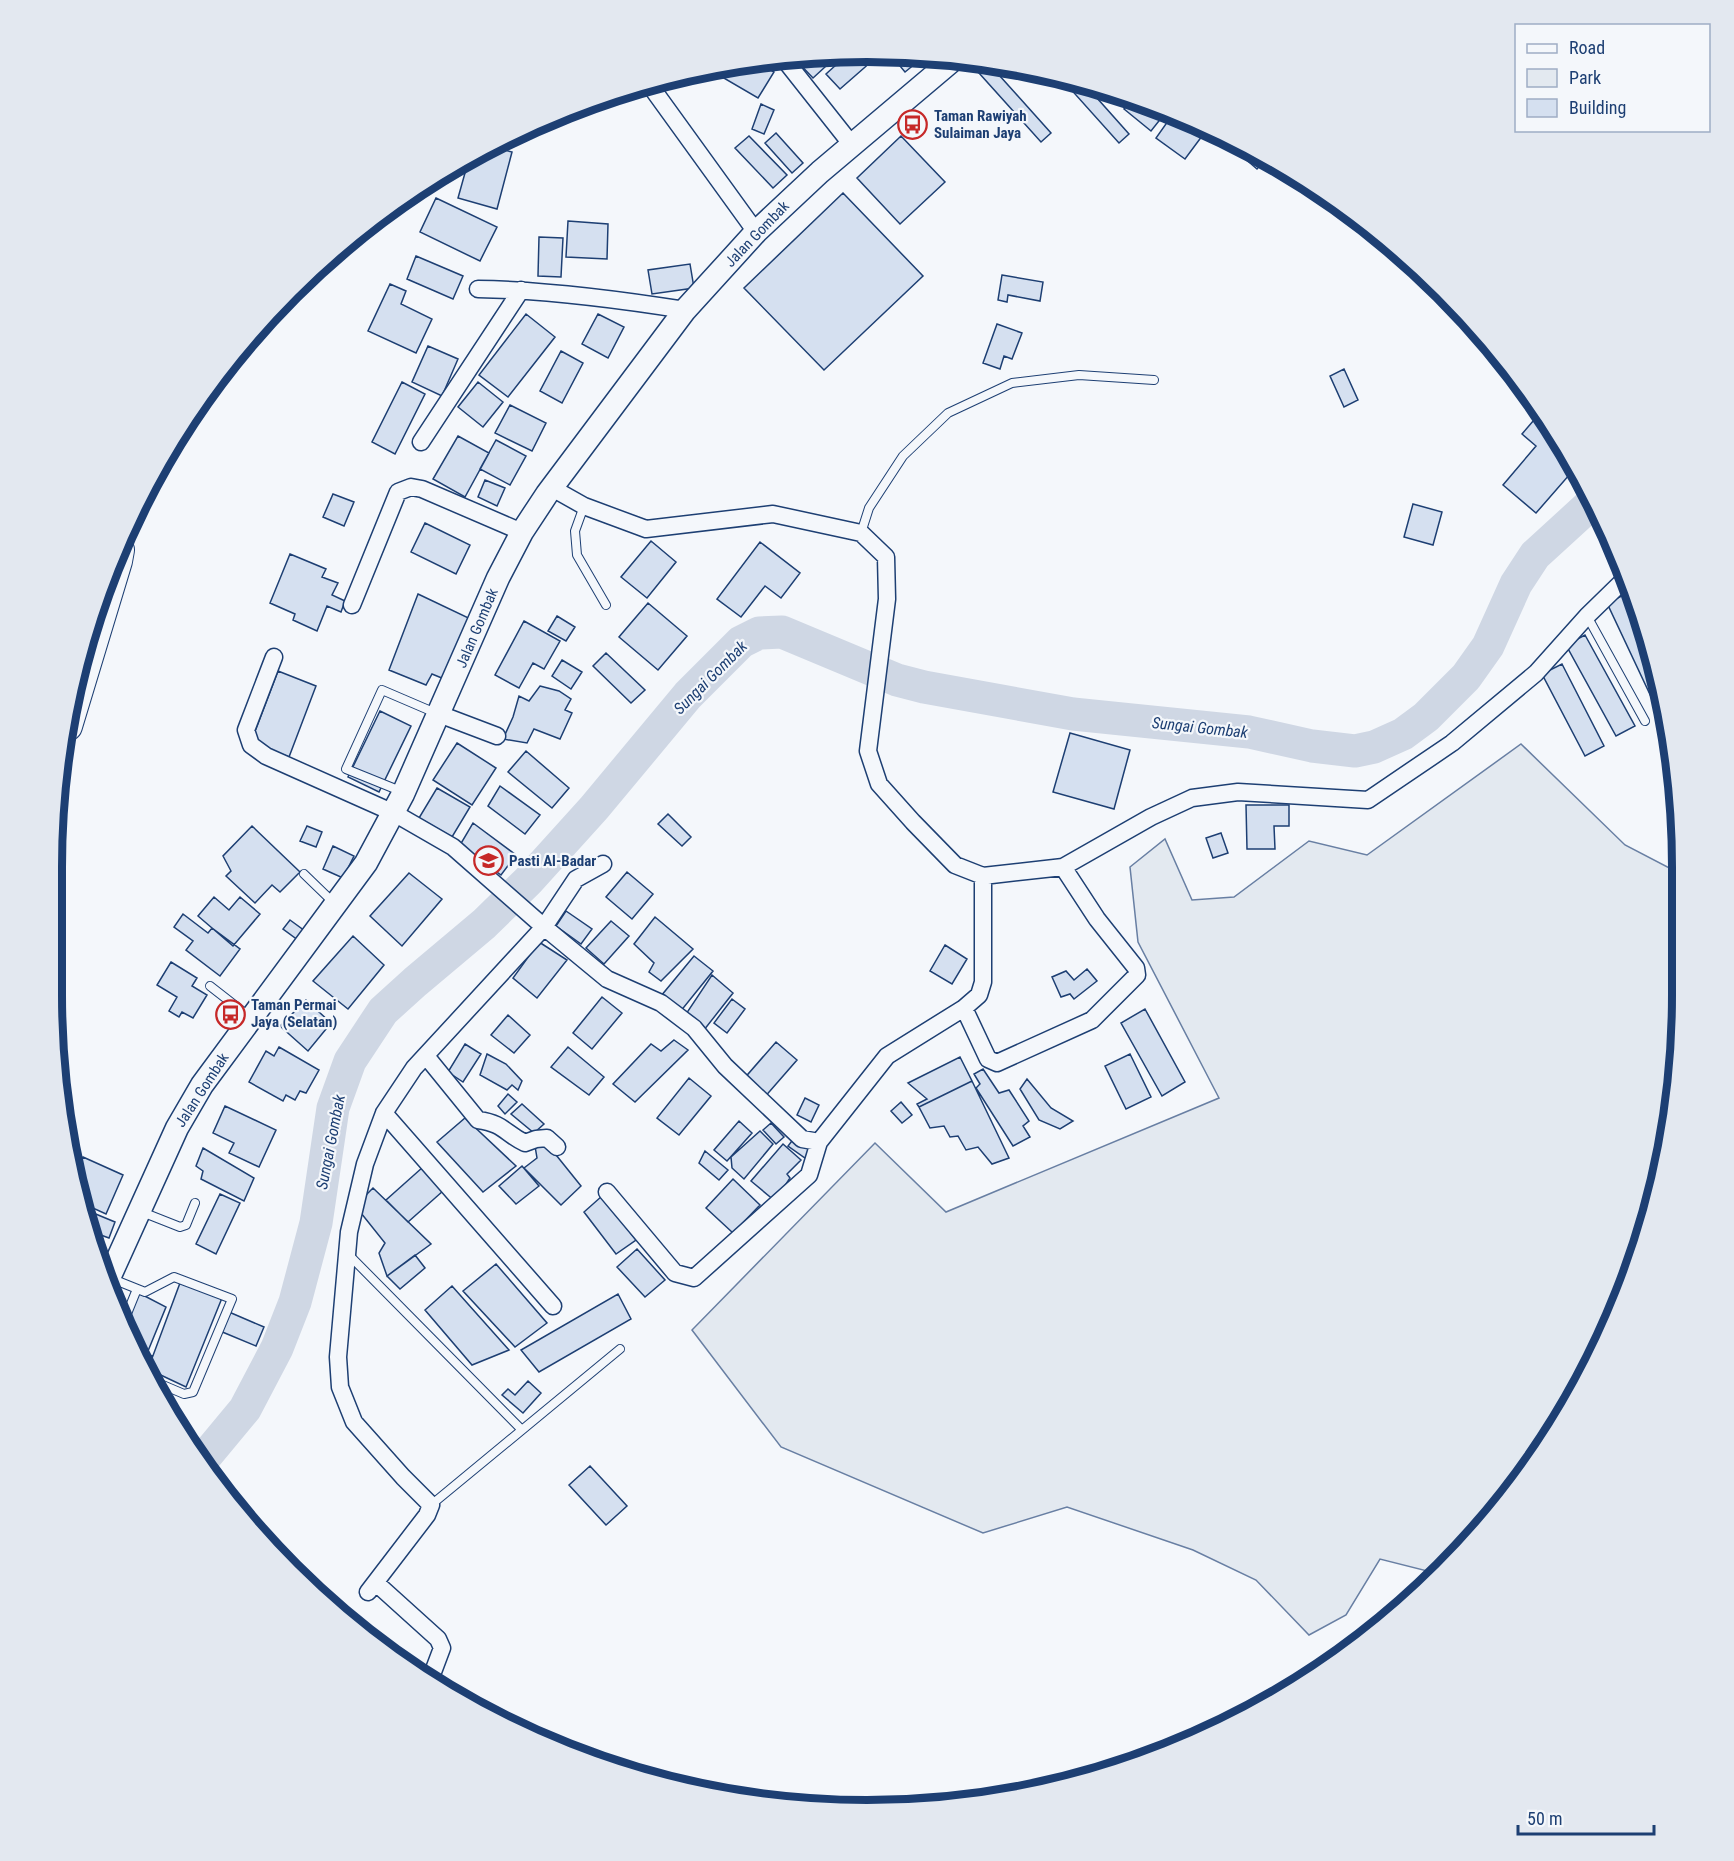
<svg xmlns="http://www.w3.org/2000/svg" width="1734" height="1861" viewBox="0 0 1734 1861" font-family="'Roboto Condensed',sans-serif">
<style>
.green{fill:#e3e9f0;stroke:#687fa3;stroke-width:1.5}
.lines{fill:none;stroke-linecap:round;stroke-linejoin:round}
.river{stroke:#cfd7e4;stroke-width:33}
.building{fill:#d5e0f0;stroke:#1d3f73;stroke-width:1.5}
.lane-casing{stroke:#1d3f73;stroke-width:10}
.street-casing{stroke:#1d3f73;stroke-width:19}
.secondary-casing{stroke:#1d3f73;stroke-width:25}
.highway-casing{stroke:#1d3f73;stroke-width:32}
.lane{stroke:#f4f7fb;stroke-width:8}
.street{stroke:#f4f7fb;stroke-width:16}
.secondary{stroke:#f4f7fb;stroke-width:22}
.highway{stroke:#f4f7fb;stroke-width:30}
.labels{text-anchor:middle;stroke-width:4.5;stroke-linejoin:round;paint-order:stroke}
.poi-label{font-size:15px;font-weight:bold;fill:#1d3f73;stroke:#f4f7fb;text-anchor:start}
.street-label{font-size:15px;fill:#1d3f73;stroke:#f4f7fb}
.water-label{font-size:16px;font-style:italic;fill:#1d3f73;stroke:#f4f7fb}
.rim{fill:none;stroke:#1d3f73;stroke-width:8}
</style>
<rect width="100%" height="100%" fill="#f4f7fb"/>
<path class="green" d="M1521,744L1625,845L1679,873L1683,994L1667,1153L1621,1307L1545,1448L1435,1573L1380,1559L1346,1615L1309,1635L1256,1580L1193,1550L1067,1507L983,1533L781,1447L692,1330L875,1143L946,1212L1219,1098L1138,942L1130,867L1165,839L1192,900L1234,897L1309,841L1367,855Z"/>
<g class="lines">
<path class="river" d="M201,1462L245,1409L277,1348L295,1302L316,1223L333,1108L350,1061L383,1011L415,982L484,924L528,881L594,808L688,695L741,642L759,633L782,632L897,680L924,687L1073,714L1249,732L1312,746L1355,751L1374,747L1403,734L1426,717L1466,677L1488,646L1516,584L1535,555L1593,502"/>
</g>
<path class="building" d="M924,53L926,55L905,72L890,54Z
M838,55L813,78L793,57Z
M847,55H866L872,61L840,89L826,74Z
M758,59L756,61L774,72L758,98L722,77L729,65Z
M989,64L1008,67L999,75L1051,133L1041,142L979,73Z
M1058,75L1080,79L1129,134L1119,143Z
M1133,99L1166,112L1151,131L1124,109Z
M761,104L774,110L764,134L752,129Z
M1173,114L1193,126L1195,123L1208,128L1185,159L1156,138Z
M776,133L803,163L792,173L765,143Z
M749,136L787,175L773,188L735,148Z
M901,136L945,182L900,224L857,178Z
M1234,139L1266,159L1257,169L1229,145Z
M490,146L512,152L497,209L458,198L470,155Z
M843,193L923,276L824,370L744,288Z
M436,198L497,227L480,261L420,232Z
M568,221L608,224L607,259L566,257Z
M539,237L563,238L561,277L538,276Z
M416,256L463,276L453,299L407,279Z
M690,264L694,288L652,294L648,270Z
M1002,275L1043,282L1040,301L1008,295L1007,302L998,300Z
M390,284L406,291L401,304L432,319L416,353L368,331Z
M526,314L555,337L508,397L479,375Z
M598,314L624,327L608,358L582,344Z
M997,324L1022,333L1012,359L1004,356L1000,369L983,363Z
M428,346L458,359L442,396L412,382Z
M561,351L583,363L562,403L540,391Z
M1344,369L1358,400L1344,407L1330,376Z
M402,382L425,394L395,454L372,442Z
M478,382L503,402L483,427L458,407Z
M510,405L546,423L532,451L495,433Z
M1540,413L1577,466L1536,513L1503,485L1536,446L1522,434Z
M458,436L489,453L465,497L433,479Z
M496,440L526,456L510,485L480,469Z
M485,480L505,488L497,506L478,497Z
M333,494L354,502L344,526L323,517Z
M1413,504L1442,512L1433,545L1404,537Z
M425,523L470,545L456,574L411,552Z
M651,541L676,562L647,598L621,577Z
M760,542L800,573L781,598L765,586L741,617L717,599Z
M290,554L326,569L322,577L338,583L332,595L345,601L341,612L327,606L317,631L293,620L295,614L270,603Z
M1628,593L1630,598L1636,596L1640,604L1666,718L1662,720L1607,603Z
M418,594L477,622L449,681L432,674L426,685L389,670Z
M648,603L687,636L658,670L619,637Z
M557,616L575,627L566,641L548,631Z
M524,621L560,641L544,669L533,663L519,688L495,675Z
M1585,635L1635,726L1616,736L1566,645Z
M606,653L645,690L631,703L593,666Z
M562,660L582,672L571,689L552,676Z
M1562,664L1604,746L1585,756L1542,674Z
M278,671L316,686L289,757L251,742Z
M540,686L559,691L571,699L565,710L572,713L560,739L534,729L527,743L503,739L513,717L519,696L529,701Z
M380,711L411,726L379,792L348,777Z
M1070,733L1130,750L1114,809L1053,792Z
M457,743L496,768L472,805L433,780Z
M526,751L569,788L552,808L508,772Z
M500,786L540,815L525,834L488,806Z
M437,788L470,807L452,837L419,818Z
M1246,805H1289V826H1274L1275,849H1247Z
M668,814L691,837L682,846L658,824Z
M473,823L516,855L501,875L460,845Z
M252,826L300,872L280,892L272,885L255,903L226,876L231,871L223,856Z
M307,826L322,832L316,847L300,841Z
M1221,833L1228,853L1213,858L1206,838Z
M333,846L354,856L343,878L323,869Z
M627,872L653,894L632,919L606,897Z
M409,873L442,899L402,946L370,916Z
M214,897L229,910L240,897L260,914L233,946L198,916Z
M566,911L592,929L581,944L556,926Z
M183,914L208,933L212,928L240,949L220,976L186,950L193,941L174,927Z
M655,917L693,949L661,981L649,972L654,963L634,944Z
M290,920L309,934L302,943L283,929Z
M611,921L629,936L604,964L586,948Z
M353,936L384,965L348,1009L313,981Z
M539,942L567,960L537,998L513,978Z
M945,945L967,959L952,984L930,971Z
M694,956L713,971L680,1012L661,996Z
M171,962L197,978L192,986L207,995L193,1018L182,1012L179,1017L169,1011L177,997L157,985Z
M1087,969L1097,981L1074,999L1070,994L1061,997L1052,977L1066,971L1074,980Z
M712,975L733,993L704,1030L686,1014Z
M602,997L622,1013L592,1049L573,1033Z
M732,999L745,1009L727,1033L714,1023Z
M306,1000L331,1023L308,1051L280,1026Z
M1145,1009L1185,1082L1162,1096L1121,1023Z
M508,1015L530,1035L514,1053L491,1035Z
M674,1040L688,1050L635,1102L613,1084L651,1044L661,1051Z
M776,1042L797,1060L763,1099L742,1081Z
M465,1044L481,1054L463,1082L448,1072Z
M279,1047L319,1070L306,1093L300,1091L295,1100L286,1095L283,1101L249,1082L266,1051L274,1056Z
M568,1047L604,1077L589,1095L551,1067Z
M487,1054L506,1064L522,1081L518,1090L512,1085L507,1090L480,1075Z
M1130,1054L1151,1097L1126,1109L1105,1066Z
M960,1057L972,1081L919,1107L917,1104L927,1099L908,1083Z
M983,1069L999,1093L1009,1090L1029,1121L1023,1126L1030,1137L1013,1146L976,1088L980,1084L974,1074Z
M689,1078L711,1096L679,1135L657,1118Z
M1027,1079L1051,1108L1073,1121L1060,1129L1039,1120L1020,1089Z
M972,1081L1009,1158L992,1164L978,1147L966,1150L958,1136L950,1137L944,1126L930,1128L919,1107Z
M508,1094L517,1102L505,1114L498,1106Z
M805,1098L819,1105L811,1122L797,1115Z
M901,1102L912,1115L902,1123L891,1111Z
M522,1104L544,1124L534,1133L511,1114Z
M225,1106L276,1130L259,1167L229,1153L234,1143L213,1133Z
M465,1118L516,1166L483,1192L437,1142Z
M739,1121L752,1133L727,1161L714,1150Z
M771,1123L784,1137L776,1144L763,1130Z
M760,1131L773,1144L744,1179L732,1168L731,1157Z
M795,1137L814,1150L805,1158L788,1146Z
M544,1140L581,1186L561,1205L524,1168L537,1158L535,1146Z
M783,1144L801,1160L787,1174L790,1178L775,1201L751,1181Z
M203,1148L254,1178L244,1201L201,1179L203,1171L196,1166Z
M705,1151L728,1170L719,1180L699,1163Z
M83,1157L123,1175L106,1214L84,1204L74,1176Z
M522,1166L539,1186L516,1204L499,1186Z
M423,1167L443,1191L408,1222L386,1200Z
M733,1179L760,1205L733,1233L706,1208Z
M373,1188L431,1244L387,1276L379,1253L385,1243L361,1213L362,1199Z
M220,1194L240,1203L216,1254L196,1244Z
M602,1196L636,1240L616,1254L584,1212Z
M86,1210L115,1222L109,1238L98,1234L96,1239Z
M637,1249L665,1280L645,1297L617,1267Z
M415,1255L425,1268L400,1289L387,1276Z
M496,1264L547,1323L515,1347L463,1291Z
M180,1283L222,1298L186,1387L148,1369Z
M452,1286L468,1304L509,1350L472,1365L425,1310Z
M137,1292L166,1307L148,1351L131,1343L124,1323Z
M618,1294L631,1319L539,1372L521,1350Z
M229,1312L264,1327L256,1346L220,1331Z
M132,1345L152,1356L148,1369L143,1367Z
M528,1381L541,1393L523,1413L502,1395L508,1389L515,1395Z
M590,1466L627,1506L606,1525L569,1485Z"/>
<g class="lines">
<defs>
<path id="lane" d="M584,506L575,531L577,555L606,605
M861,533L869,508L903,456L948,413L1012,383L1079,375L1154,380
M1587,616L1645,721
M401,785L398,790L346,769L382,690L438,714
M304,874L335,904
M210,986L251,1018
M142,1212L180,1227L186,1225L195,1203
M347,1253L522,1430
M110,1278L145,1292L174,1277L232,1299L193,1392L184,1394L151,1380
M124,1321L137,1289
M431,1505L620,1349"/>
<path id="street" d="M784,59L852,145
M649,84L756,232
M478,289C548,290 616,299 685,310
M421,442L521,290
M552,488L584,506L646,529L773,514L861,533L886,557L887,599L868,751L879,784L913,822L955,865L983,876L1063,867L1151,817L1192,798L1238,792L1368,800L1452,743L1536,673L1587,616L1627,577
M352,605L398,492L411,487L422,489L522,532
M274,657L246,730L251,745L266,756L394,813L453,847L544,927L607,979L661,1003L694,1028L725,1066L802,1139L819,1142L887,1056L964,1008L979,995L983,982V876
M439,714L497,736
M964,1008L988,1059L997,1063L1092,1020L1137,975L1136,968L1097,919L1063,867
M426,1056L478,1120C505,1124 504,1133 525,1143L536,1139L547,1138L557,1147
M384,1113L553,1306
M607,1192L675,1273L694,1278L809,1175L819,1142
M376,1583L438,1639L442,1648L430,1680
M368,1592L427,1515L431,1505L403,1477L354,1422L340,1387L338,1357L349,1232L365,1164L384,1113L414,1068L544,927L576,879L603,864"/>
<path id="secondary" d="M109,1278L177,1128L202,1085L366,863L403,794L498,578L522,532L547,494L685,310L756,232L820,172L955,58"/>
<path id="highway" d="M67,726L117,561L119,550"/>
</defs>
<use href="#lane" class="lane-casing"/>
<use href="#street" class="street-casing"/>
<use href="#secondary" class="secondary-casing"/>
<use href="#highway" class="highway-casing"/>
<use href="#lane" class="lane"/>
<use href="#street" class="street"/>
<use href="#secondary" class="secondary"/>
<use href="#highway" class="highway"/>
</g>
<defs>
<symbol id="bus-ring" viewBox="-11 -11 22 22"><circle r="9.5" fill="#f4f7fb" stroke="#c62828" stroke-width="1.5"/><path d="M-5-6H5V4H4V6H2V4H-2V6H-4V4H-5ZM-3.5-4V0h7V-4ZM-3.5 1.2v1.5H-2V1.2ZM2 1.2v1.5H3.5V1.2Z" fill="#c62828"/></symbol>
<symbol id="school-ring" viewBox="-11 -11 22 22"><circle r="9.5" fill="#f4f7fb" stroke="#c62828" stroke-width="1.5"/><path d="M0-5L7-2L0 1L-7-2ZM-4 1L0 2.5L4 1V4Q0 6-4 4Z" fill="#c62828"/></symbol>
</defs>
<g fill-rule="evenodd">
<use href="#bus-ring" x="896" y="108" width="33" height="33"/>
<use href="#school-ring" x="472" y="844" width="33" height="33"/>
<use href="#bus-ring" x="214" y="998" width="33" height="33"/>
</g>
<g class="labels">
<g class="poi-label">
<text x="934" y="121">Taman Rawiyah<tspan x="934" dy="17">Sulaiman Jaya</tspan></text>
<text x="509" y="866">Pasti Al-Badar</text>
<text x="251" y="1010">Taman Permai<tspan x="251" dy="17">Jaya (Selatan)</tspan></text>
</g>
<g class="street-label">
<text transform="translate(757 234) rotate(-46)" y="5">Jalan Gombak</text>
<text transform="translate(477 628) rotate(-67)" y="5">Jalan Gombak</text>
<text transform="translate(202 1090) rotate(-57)" y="5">Jalan Gombak</text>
</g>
<g class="water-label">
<text transform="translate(710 677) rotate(-45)" y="6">Sungai Gombak</text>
<text transform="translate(1200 727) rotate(6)" y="6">Sungai Gombak</text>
<text transform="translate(330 1142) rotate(-79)" y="6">Sungai Gombak</text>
</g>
</g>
<path d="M0 0H1734V1861H0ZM867 62H867A805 805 0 0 1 1672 867V995A805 805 0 0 1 867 1800H867A805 805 0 0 1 62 995V867A805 805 0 0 1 867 62Z" fill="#e3e8f0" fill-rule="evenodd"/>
<path class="rim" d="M867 62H867A805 805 0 0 1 1672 867V995A805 805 0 0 1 867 1800H867A805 805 0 0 1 62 995V867A805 805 0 0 1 867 62Z"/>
<rect x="1515" y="24" width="195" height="108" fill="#f4f7fb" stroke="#9eadc5" stroke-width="1.5"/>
<rect x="1527" y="44" width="30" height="9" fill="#f4f7fb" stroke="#9eadc5" stroke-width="1.5"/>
<text x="1569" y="54" font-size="18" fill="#1d3f73">Road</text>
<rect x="1527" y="69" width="30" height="18" fill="#e3e9f0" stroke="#9eadc5" stroke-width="1.5"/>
<text x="1569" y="84" font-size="18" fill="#1d3f73">Park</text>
<rect x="1527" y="99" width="30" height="18" fill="#d5e0f0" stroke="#9eadc5" stroke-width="1.5"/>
<text x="1569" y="114" font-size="18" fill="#1d3f73">Building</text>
<path d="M1518 1825v9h136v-9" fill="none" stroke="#1d3f73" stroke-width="3"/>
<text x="1527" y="1825" font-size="18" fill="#1d3f73" stroke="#f4f7fb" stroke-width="4.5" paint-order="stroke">50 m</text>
</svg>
